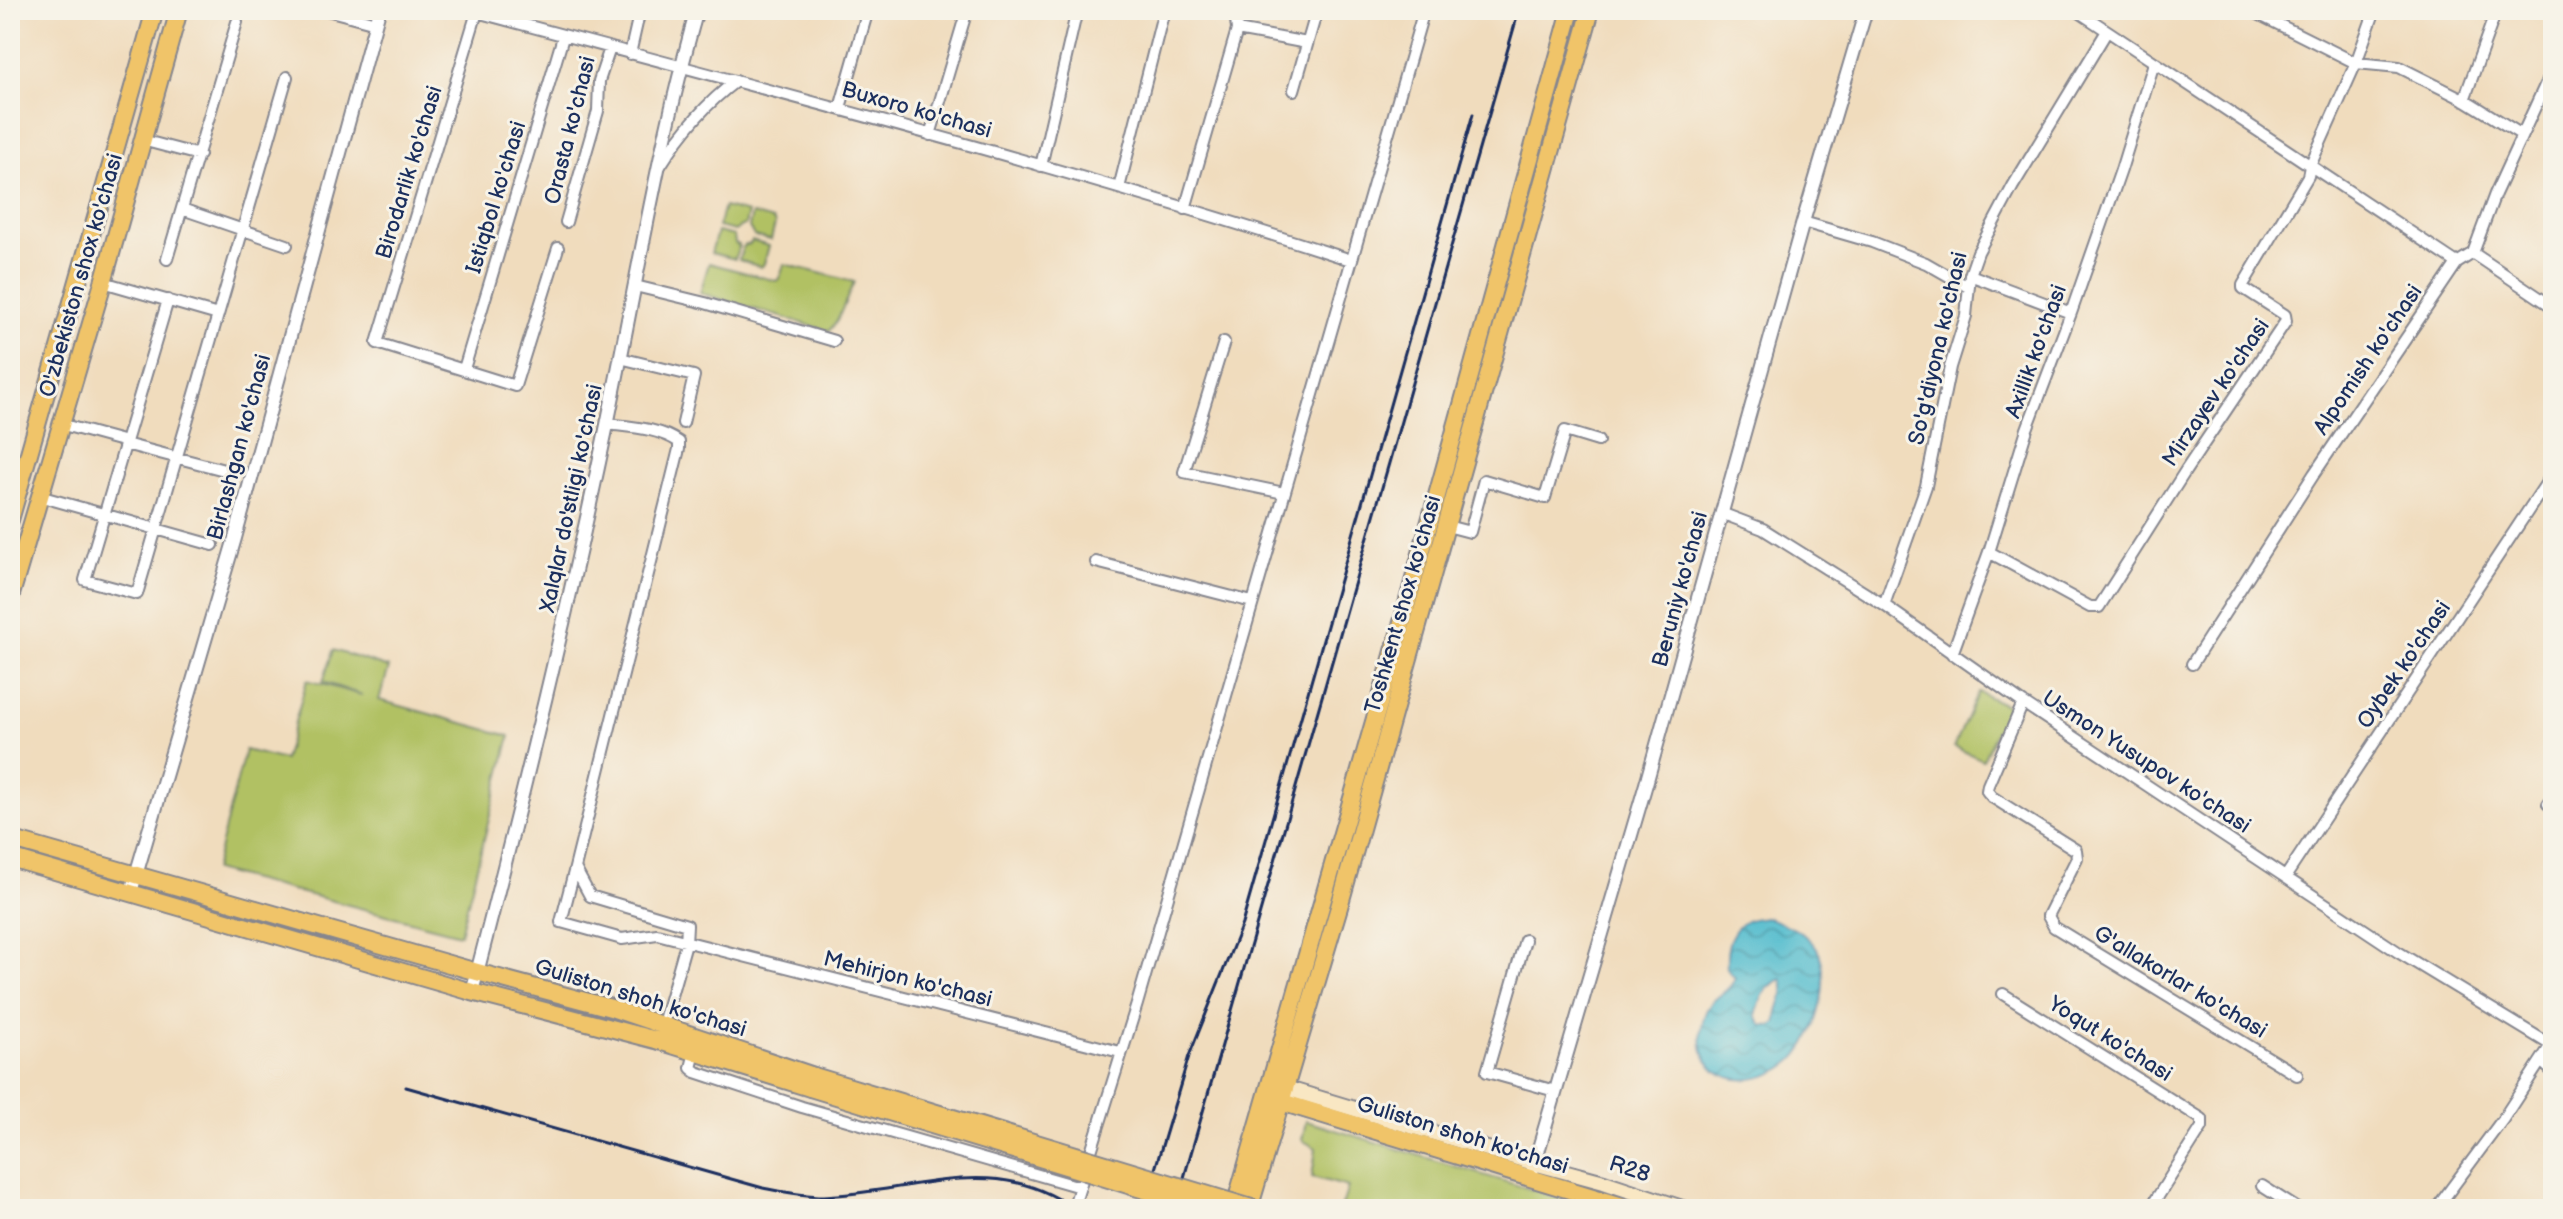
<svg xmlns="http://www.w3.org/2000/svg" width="2563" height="1219" viewBox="0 0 2563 1219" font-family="'Balsamiq Sans',sans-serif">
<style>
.green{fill:#b1c164;stroke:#667861;stroke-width:2}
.water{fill:url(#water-waves);stroke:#367696;stroke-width:2;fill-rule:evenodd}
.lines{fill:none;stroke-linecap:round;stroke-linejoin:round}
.minor-casing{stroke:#86868e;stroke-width:14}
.tertiary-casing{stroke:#86868e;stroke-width:16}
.secondary-casing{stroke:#86868e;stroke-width:18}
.primary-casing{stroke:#86868e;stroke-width:20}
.trunk-casing{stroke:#86868e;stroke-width:20}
.minor{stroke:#fff;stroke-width:10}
.tertiary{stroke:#fff;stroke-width:12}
.secondary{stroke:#f9e7c3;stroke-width:14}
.primary{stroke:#f0c469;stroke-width:16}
.trunk{stroke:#f0c469;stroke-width:16}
.rail{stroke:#1b2f5e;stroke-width:3}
.primary-bridge-casing{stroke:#86868e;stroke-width:20;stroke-linecap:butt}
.primary-bridge{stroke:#f0c469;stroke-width:16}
.labels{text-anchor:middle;stroke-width:6;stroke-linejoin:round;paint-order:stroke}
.street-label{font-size:22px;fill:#1b2f5e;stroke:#f7f3e8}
</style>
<defs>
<pattern id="water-waves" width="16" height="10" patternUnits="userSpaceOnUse" patternTransform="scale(2)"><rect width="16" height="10" fill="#51bcce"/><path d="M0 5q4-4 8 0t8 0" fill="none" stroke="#4299aa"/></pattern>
</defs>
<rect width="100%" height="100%" fill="#f7f3e8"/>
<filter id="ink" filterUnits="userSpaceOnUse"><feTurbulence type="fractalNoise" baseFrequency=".0125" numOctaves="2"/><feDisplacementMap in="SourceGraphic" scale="16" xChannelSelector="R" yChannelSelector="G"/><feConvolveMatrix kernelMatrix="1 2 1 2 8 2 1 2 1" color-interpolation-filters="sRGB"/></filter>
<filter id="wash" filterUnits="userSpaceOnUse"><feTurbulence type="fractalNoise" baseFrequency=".006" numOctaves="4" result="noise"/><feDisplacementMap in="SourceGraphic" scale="32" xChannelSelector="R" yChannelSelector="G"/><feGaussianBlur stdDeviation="1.8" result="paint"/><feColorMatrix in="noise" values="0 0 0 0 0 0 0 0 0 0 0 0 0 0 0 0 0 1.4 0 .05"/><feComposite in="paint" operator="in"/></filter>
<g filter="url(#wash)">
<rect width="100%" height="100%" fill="#f0dcbd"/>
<path class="green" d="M724,207L748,213L745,225L741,226L735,231L718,227Z
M752,214L773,220L775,224L771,240L754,236L749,227Z
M717,232L734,236L735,243L739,245L735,259L711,253Z
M752,241L769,246L764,264L761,267L739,260L743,246L750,244Z
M709,263L776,281L780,278L784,264L854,282L837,321L829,331L700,293Z
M333,650L389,668L379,700L510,736L460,934L214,870L245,750L284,760L307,680L362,695L323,682Z
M1978,692L2008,706L1983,760L1954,747Z
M1306,1121L1596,1209H1341L1348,1187L1312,1177L1316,1148L1302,1140Z"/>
<path class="water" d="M1766,917C1784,924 1806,931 1817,949C1833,977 1816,1043 1790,1063C1753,1092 1694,1084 1702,1027C1706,994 1727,998 1735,978L1727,969C1726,951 1728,931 1746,921C1751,918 1760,918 1766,917ZM1782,979C1787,1001 1775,1007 1777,1022L1772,1026L1762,1025L1756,1016C1760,999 1765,985 1782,979Z"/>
</g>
<g filter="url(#ink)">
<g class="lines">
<defs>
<path id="minor" d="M327,10L376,23
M469,10C764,89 1060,165 1351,260
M2076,10L2457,263
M2250,10L2356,63L2399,67L2467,101L2522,135
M477,12L377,343L515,386L558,248
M1237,30L1307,43
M630,54L640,10
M1294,90L1317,10
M2464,100L2495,14
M840,108L868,10
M930,135L967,10
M142,140L199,155
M660,166C681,133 705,104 736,81
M1041,166L1077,10
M1119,188L1164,10
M182,209L287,245
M1185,209L1237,30L1235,10
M566,222L598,111L599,81L610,48
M1803,222L1872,242L1926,263L1968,287
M2473,253L2553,307
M167,259L237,22
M1970,275L2071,313
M103,282L218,315
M635,286L705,303L834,341
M168,300L85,580L137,594L287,77
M1224,342L1184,472L1284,493
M620,358L694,376L683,423
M464,369L563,37
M60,424L126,442
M607,424C631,427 659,428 679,442V449L575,868L590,896L687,925L686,943L663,1024
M125,444L232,472
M39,496L213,545
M1721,513L1763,529L1884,605L2023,703L2166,798L2398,952L2551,1045
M1447,526L1470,532L1484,480L1545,498L1565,431L1598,441
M1989,552L2090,607H2099L2186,470L2286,321L2285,315L2243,288V285L2308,176L2310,166L2356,63L2375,10
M1096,562L1252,602
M1884,605L1926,486L1950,367L1966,316L1970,275L1978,252L2013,186L2107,31
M1952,654L1989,552L2027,429L2071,313L2121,170L2154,63
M2192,664L2314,474L2457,263L2473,253L2495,194L2553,68
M2023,703L1988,785L1987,791L1992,797L2076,850L2077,858L2048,916L2054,927L2297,1075
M2548,804L2553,797
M575,868L561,922L622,939L657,934L1120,1052
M2286,876L2553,473
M1525,940L1487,1072L1555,1091
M2003,994L2202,1119V1127L2150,1209
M700,1055L694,1056L691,1068L696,1072L802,1107L1080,1187
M2541,1061L2553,1072
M2262,1186L2298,1209
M1073,1209L1137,1004L1424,10
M2436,1209L2503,1119L2553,1042
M2548,1209L2553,1201"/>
<path id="tertiary" d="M131,892L235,538L379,10
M472,992C521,804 567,615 607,425C636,286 658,146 697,10
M1532,1172L1646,784L1803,222L1866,10"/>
<path id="secondary" d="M1285,1088L1534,1163L1604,1182L1685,1209"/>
<path id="primary" d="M10,520L155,10
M10,598L102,286L179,10
M10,839L477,972L611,1008L814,1076
M10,858L472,992L656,1040L810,1088
M1281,1102L1632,1209"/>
<path id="trunk" d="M1234,1209L1388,673L1571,10
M1249,1209L1339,907L1591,10"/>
</defs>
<use href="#minor" class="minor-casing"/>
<use href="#tertiary" class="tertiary-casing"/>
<use href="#secondary" class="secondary-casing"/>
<use href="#primary" class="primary-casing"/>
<use href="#trunk" class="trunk-casing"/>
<use href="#minor" class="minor"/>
<use href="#tertiary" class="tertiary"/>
<use href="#secondary" class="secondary"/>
<use href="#primary" class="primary"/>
<use href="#trunk" class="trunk"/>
<path class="rail" d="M406,1087L763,1188C784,1192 803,1196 824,1196C912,1193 995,1151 1074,1209
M1143,1209L1189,1056L1242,924L1473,114
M1175,1209L1519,10"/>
<defs>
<path id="primary-bridge" d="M814,1076L1255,1209
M810,1088L1207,1209"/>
</defs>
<use href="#primary-bridge" class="primary-bridge-casing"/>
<use href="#primary-bridge" class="primary-bridge"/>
</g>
</g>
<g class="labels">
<g class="street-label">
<text transform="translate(917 109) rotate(16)" y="8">Buxoro ko'chasi</text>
<text transform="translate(569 130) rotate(-76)" y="8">Orasta ko'chasi</text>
<text transform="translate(408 172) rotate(-73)" y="8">Birodarlik ko'chasi</text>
<text transform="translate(495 197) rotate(-73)" y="8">Istiqbol ko'chasi</text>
<text transform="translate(80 275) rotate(-74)" y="8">O'zbekiston shox ko'chasi</text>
<text transform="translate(1937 348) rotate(-77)" y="8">So'g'diyona ko'chasi</text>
<text transform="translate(2035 351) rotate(-70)" y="8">Axillik ko'chasi</text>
<text transform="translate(2367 359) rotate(-56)" y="8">Alpomish ko'chasi</text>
<text transform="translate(2215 392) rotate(-56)" y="8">Mirzayev ko'chasi</text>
<text transform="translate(238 447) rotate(-75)" y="8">Birlashgan ko'chasi</text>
<text transform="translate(570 498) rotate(-78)" y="8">Xalqlar do'stligi ko'chasi</text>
<text transform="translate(1679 589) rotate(-75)" y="8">Beruniy ko'chasi</text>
<text transform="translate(1402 604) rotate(-74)" y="8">Toshkent shox ko'chasi</text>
<text transform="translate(2403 664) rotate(-56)" y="8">Oybek ko'chasi</text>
<text transform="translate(2147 761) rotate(33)" y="8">Usmon Yusupov ko'chasi</text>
<text transform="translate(908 978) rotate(14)" y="8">Mehirjon ko'chasi</text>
<text transform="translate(2181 981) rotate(31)" y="8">G'allakorlar ko'chasi</text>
<text transform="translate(641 997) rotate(17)" y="8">Guliston shoh ko'chasi</text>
<text transform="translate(2111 1038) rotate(32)" y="8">Yoqut ko'chasi</text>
<text transform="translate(1463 1134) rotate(17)" y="8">Guliston shoh ko'chasi</text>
<text transform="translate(1630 1168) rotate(18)" y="8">R28</text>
</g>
</g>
<rect width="2563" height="1219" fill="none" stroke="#f7f3e8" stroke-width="40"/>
</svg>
